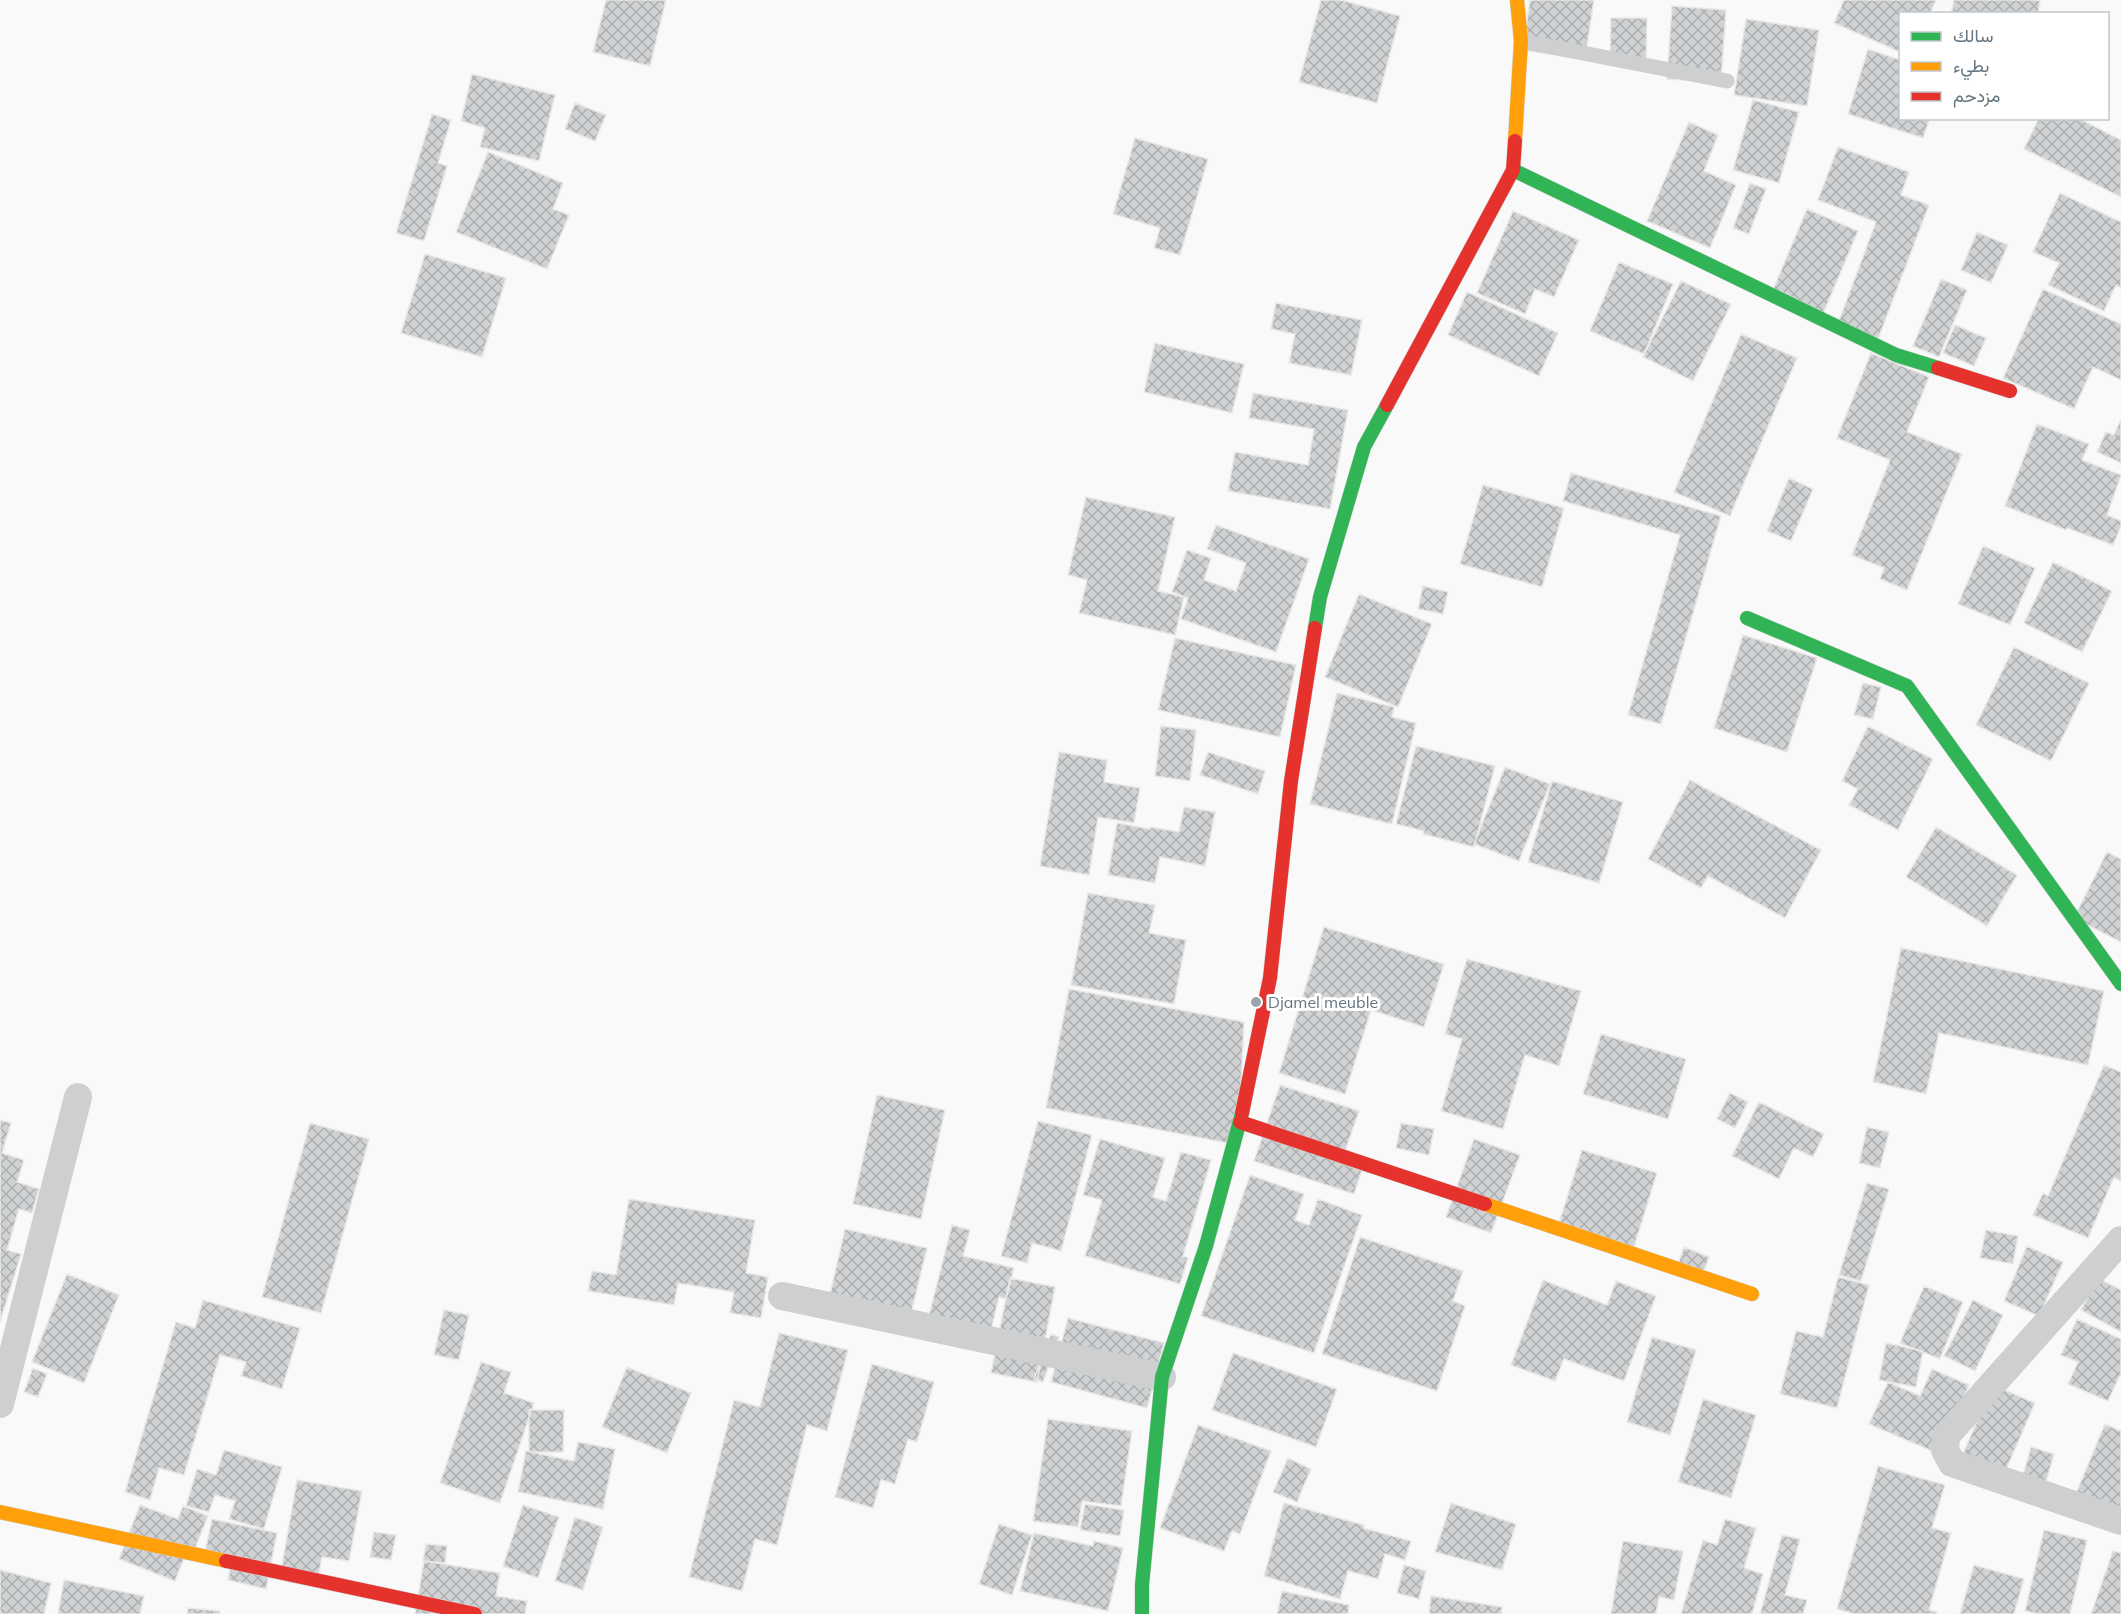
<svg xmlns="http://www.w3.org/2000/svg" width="2121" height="1614" viewBox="0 0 2121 1614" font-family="Mulish,Vazirmatn,sans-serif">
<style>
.building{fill:url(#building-cross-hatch);stroke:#e8e8e8;stroke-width:1.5}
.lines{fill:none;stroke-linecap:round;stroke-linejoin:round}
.fast-casing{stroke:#d5d6d7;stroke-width:15}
.slow-casing{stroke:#d5d6d7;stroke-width:15}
.jam-casing{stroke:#d5d6d7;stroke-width:15}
.lane{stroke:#cecfd0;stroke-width:15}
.street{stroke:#cecfd0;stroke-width:28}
.fast{stroke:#30b455;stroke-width:14}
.slow{stroke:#ff9f0a;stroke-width:14}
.jam{stroke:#e5322d;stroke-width:14}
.poi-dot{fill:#99a4ac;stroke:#fff;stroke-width:2}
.labels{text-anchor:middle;stroke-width:6;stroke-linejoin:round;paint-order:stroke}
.poi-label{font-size:16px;fill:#657683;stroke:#fff;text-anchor:start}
</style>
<defs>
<pattern id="building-cross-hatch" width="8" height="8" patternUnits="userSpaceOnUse" patternTransform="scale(1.5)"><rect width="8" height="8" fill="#d0d2d3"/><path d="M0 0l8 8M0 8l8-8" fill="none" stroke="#acafb1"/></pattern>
</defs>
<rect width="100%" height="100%" fill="#f9f9f9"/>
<path class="building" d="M606,0H666L650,66L593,52Z
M1321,0H1341L1400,16L1377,103L1299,82Z
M1530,0H1594L1585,59L1523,50Z
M1844,0H1936L1930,14H1900V52L1834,23Z
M1954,0H2037L2040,1L2038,14H1951Z
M1672,6L1726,10L1721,82L1667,79Z
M1611,18H1647L1646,63L1610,62Z
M1746,19L1819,30L1807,106L1734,95Z
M1868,49L1900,60V118H1930L1923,138L1848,114Z
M472,74L555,95L539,161L480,147L485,128L461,121Z
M1753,100L1799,112L1779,183L1733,170Z
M575,103L606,115L595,141L565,129Z
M432,114L451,120L438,163L447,166L424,241L396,233Z
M2039,118H2078L2121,140V197L2024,149Z
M1689,122L1718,135L1704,171L1736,185L1710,248L1647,221Z
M1135,138L1208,159L1180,255L1154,248L1160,228L1113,214Z
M1838,147L1909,172L1901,195L1929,205L1877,342L1837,326L1876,222L1818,200Z
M488,152L563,183L553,209L569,215L547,269L456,232Z
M1750,183L1766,189L1749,234L1733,228Z
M2060,193L2121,222V288L2116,285L2104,311L2048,285L2059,263L2033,252Z
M1807,209L1858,231L1823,314L1772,292Z
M1513,211L1579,240L1554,297L1535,289L1525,314L1477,293Z
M1977,232L2008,245L1991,283L1961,270Z
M425,254L506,278L482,357L401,333Z
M1619,262L1673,284L1644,354L1590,331Z
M1941,279L1967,290L1939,357L1913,346Z
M1681,281L1731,304L1693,381L1643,357Z
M2043,289L2121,324V380L2093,367L2074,409L2003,378Z
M1467,292L1558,333L1539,376L1448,335Z
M1276,303L1362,320L1351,375L1289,363L1295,334L1271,329Z
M1955,325L1986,338L1974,366L1943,353Z
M1741,334L1797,358L1730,516L1674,492Z
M1155,343L1244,364L1232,413L1144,392Z
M1871,353L1929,377L1907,432L1962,454L1907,590L1880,579L1884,568L1852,555L1890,460L1837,438Z
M1253,393L1348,410L1330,509L1228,491L1235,452L1308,465L1314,429L1249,418Z
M2121,419V463L2097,452L2106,432L2114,435Z
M2037,424L2089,444L2082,460L2121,475L2107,515L2121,521V526L2113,545L2067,528L2066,530L2005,506Z
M1571,473L1721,516L1661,724L1628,715L1680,535L1563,501Z
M1789,478L1813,489L1791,541L1767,531Z
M1483,485L1564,508L1542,587L1460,564Z
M1086,497L1175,517L1158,591L1184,597L1175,635L1079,613L1087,580L1068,575Z
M1216,525L1309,559L1276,652L1181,619L1188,598L1172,592L1187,550L1211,558L1204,580L1236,591L1246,563L1207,549Z
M1983,546L2035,568L2010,625L1958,604Z
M2053,562L2112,591L2082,652L2024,623Z
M1423,586L1448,592L1443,614L1418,609Z
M1359,594L1432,624L1398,707L1325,677Z
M1743,635L1817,658L1787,752L1714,728Z
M1175,638L1296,665L1280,737L1158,710Z
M2014,647L2089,683L2051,761L1976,725Z
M1863,683L1881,687L1873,719L1854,715Z
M1337,693L1394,707L1392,717L1416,723L1392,824L1310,804Z
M1161,726L1196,730L1190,781L1155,776Z
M1868,726L1933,759L1898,830L1849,805L1858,789L1842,781Z
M1416,746L1495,766L1474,847L1423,834L1424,831L1396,824Z
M1059,752L1107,760L1104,782L1140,788L1134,823L1098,817L1089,875L1040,866Z
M1208,752L1265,771L1258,794L1200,775Z
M1505,767L1550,784L1519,861L1474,844Z
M1690,780L1821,850L1785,918L1708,876L1701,888L1648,859Z
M1552,781L1623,802L1599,883L1528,862Z
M1184,807L1215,812L1205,866L1160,857L1155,883L1108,875L1117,823L1150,829V827L1179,832Z
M1936,827L2017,875L1987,926L1906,877Z
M2107,852L2121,859V942L2074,918Z
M1088,893L1155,905L1149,933L1186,940L1174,1004L1071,985Z
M1324,927L1444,964L1424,1027L1371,1010L1345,1094L1279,1073Z
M1901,948L2104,991L2088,1065L1939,1033L1926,1094L1873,1082Z
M1467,959L1581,991L1559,1066L1525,1055L1503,1129L1441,1111L1462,1039L1445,1034Z
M1069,989L1244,1022L1238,1145L1046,1108Z
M1601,1034L1686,1059L1668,1119L1583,1094Z
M2104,1065L2121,1072V1181L2114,1177L2088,1238L2033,1215L2043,1193L2048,1196Z
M1280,1085L1359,1111L1341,1163L1362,1170L1354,1194L1254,1161Z
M1730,1093L1748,1102L1735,1128L1717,1119Z
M877,1095L945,1110L921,1219L853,1204Z
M1759,1102L1824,1134L1813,1157L1794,1148L1779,1179L1732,1156Z
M0,1120L11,1123L2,1153L24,1160L17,1182L39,1189L32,1213L19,1209L7,1250L21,1254L0,1322Z
M1038,1121L1092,1135L1061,1251L1032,1243L1027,1263L1001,1256Z
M310,1123L369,1139L321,1313L262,1297Z
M1401,1123L1434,1129L1429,1155L1396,1148Z
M1867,1127L1889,1132L1880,1168L1859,1163Z
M1100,1139L1165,1158L1153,1197L1166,1201L1181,1152L1211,1160L1183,1256L1188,1258L1180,1284L1085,1256L1102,1200L1083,1195Z
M1474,1139L1520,1155L1491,1233L1446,1217Z
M1582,1150L1657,1173L1633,1250L1558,1226Z
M1250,1175L1304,1194L1295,1220L1309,1225L1318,1199L1362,1215L1314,1353L1201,1316Z
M1867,1183L1889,1189L1861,1281L1839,1275Z
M629,1199L755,1220L746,1273L768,1277L761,1318L730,1313L734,1292L678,1283L674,1305L588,1291L592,1271L616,1275Z
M952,1225L970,1230L963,1256L1014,1268L1006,1299L999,1297L990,1334L928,1319Z
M845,1229L927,1248L908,1326L827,1307Z
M1986,1230L2018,1236L2013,1264L1980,1258Z
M1360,1237L1463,1271L1453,1301L1465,1306L1437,1391L1322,1354Z
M2027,1246L2063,1262L2039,1316L2004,1301Z
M1684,1247L1709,1257L1700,1282L1675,1272Z
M67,1274L119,1295L84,1383L32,1362Z
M1838,1277L1869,1285L1837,1408L1780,1394L1796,1331L1823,1337Z
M1010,1278L1055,1287L1037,1382L991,1373Z
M2098,1278L2121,1290V1332L2081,1310Z
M1543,1280L1607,1305L1616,1281L1656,1296L1624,1381L1564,1359L1555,1381L1511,1365Z
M1924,1286L1963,1302L1940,1359L1900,1343Z
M203,1300L300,1328L282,1389L241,1376L246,1362L220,1355L184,1475L159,1468L150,1500L125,1492L176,1322L195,1328Z
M1973,1300L2003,1315L1975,1371L1944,1356Z
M444,1310L469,1315L459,1360L434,1355Z
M1068,1318L1164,1343L1147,1408L1051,1382Z
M2077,1319L2121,1339V1373L2108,1401L2068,1384L2078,1362L2061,1355Z
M779,1333L848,1350L827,1431L807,1425L777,1545L755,1539L742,1591L689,1577L734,1400L760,1407Z
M1051,1334L1059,1337L1043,1382L1034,1379Z
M1652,1337L1696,1350L1670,1435L1627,1422Z
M1886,1343L1923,1351L1916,1387L1879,1380Z
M1233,1353L1337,1389L1316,1447L1212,1410Z
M481,1362L511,1372L504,1393L534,1403L500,1503L440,1483Z
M872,1364L934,1382L917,1442L908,1439L895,1484L881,1480L873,1508L835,1497Z
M627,1367L691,1393L667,1453L602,1427Z
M33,1368L47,1374L38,1397L24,1392Z
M1932,1369L1969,1385L1939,1454L1869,1424L1888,1382L1920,1396Z
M1993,1385L2035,1403L2004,1474L1962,1456Z
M1703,1399L1756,1415L1731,1498L1678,1482Z
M529,1410H564L563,1452H529Z
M1048,1419L1132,1431L1121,1506L1082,1501L1078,1527L1033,1521Z
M2105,1424L2121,1431V1518L2074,1498Z
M1198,1425L1271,1451L1240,1534L1232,1531L1224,1551L1160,1528Z
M578,1442L615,1449L603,1509L518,1492L526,1451L574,1461Z
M2031,1447L2054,1454L2045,1486L2022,1479Z
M224,1450L282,1467L264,1529L229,1519L235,1501L215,1495L209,1512L186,1506L197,1469L216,1475Z
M1288,1458L1311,1469L1297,1502L1273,1492Z
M1878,1466L1945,1485L1932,1528L1951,1533L1929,1610L1937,1612L1936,1614H1855L1837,1609Z
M297,1480L362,1491L349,1561L322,1557L318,1578L281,1571Z
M1284,1503L1364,1525L1363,1528L1411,1541L1405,1560L1385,1554L1378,1579L1348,1571L1340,1599L1264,1576Z
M1451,1503L1516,1524L1502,1570L1435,1552Z
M1085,1504L1124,1510L1120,1536L1080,1530Z
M140,1505L178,1519L183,1506L208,1516L195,1548L189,1546L175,1581L119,1559Z
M523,1505L559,1517L538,1578L503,1566Z
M575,1517L603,1527L583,1590L555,1581Z
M212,1519L277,1533L266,1589L228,1580L232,1558L205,1552Z
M1725,1519L1756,1528L1744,1568L1763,1574L1752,1614H1681L1703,1540L1717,1545Z
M999,1524L1032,1535L1012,1595L979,1584Z
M2044,1530L2087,1540L2070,1614H2038L2025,1611Z
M374,1532L396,1535L391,1560L370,1557Z
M1034,1533L1093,1546L1094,1541L1123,1548L1108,1611L1020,1591Z
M1782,1535L1800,1539L1785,1595L1807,1600L1803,1614H1760Z
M1623,1541L1683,1551L1674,1600L1659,1597L1656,1614H1611Z
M426,1544L447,1546L445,1563L423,1561Z
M2113,1551L2121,1553V1614H2091Z
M424,1561L500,1573L496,1596L527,1601L525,1614H415Z
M1404,1565L1426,1571L1419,1599L1397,1593Z
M1974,1565L2024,1579L2014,1614H1960Z
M0,1570L51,1583L44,1614H0Z
M64,1580L144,1596L140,1614H58Z
M1282,1591L1349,1605L1348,1614H1277Z
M1431,1596L1502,1607L1501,1614H1429Z
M188,1608L220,1611L219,1614H187Z"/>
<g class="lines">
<defs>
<path id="fast" d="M1513,170L1896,355L1938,368
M1747,618L1907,686L2121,984
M1315,628L1320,597L1364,447L1387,405
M1142,1614V1585L1162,1377L1206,1246L1242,1113"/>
<path id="slow" d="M1515,141L1521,41L1517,0
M1485,1204L1752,1294
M0,1512L226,1561"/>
<path id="jam" d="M1938,368L2010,391
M1387,405L1513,170L1515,141
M1242,1113L1270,978L1291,781L1315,628
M1240,1122L1485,1204
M226,1561L475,1614"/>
</defs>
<use href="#fast" class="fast-casing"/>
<use href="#slow" class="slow-casing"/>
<use href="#jam" class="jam-casing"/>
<path class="lane" d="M1521,41L1727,81"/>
<path class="street" d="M2121,1240L1946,1436L1945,1450L1952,1463L2121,1521
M782,1296L1162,1377
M0,1404L78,1097"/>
<use href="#fast" class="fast"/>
<use href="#slow" class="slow"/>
<use href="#jam" class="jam"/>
</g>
<circle class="poi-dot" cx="1256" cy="1002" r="6"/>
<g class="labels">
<g class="poi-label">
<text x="1268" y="1008">Djamel meuble</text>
</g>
</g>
<rect x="1899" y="12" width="210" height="108" fill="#ffffff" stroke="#c1c8cd" stroke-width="1.5"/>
<rect x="1911" y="32" width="30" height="9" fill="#30b455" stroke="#c1c8cd" stroke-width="1.5"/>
<text x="1953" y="42" font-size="18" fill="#657683">سالك</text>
<rect x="1911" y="62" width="30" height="9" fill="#ff9f0a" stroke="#c1c8cd" stroke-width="1.5"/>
<text x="1953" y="72" font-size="18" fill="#657683">بطيء</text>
<rect x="1911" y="92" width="30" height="9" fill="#e5322d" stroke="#c1c8cd" stroke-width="1.5"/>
<text x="1953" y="102" font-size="18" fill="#657683">مزدحم</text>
</svg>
